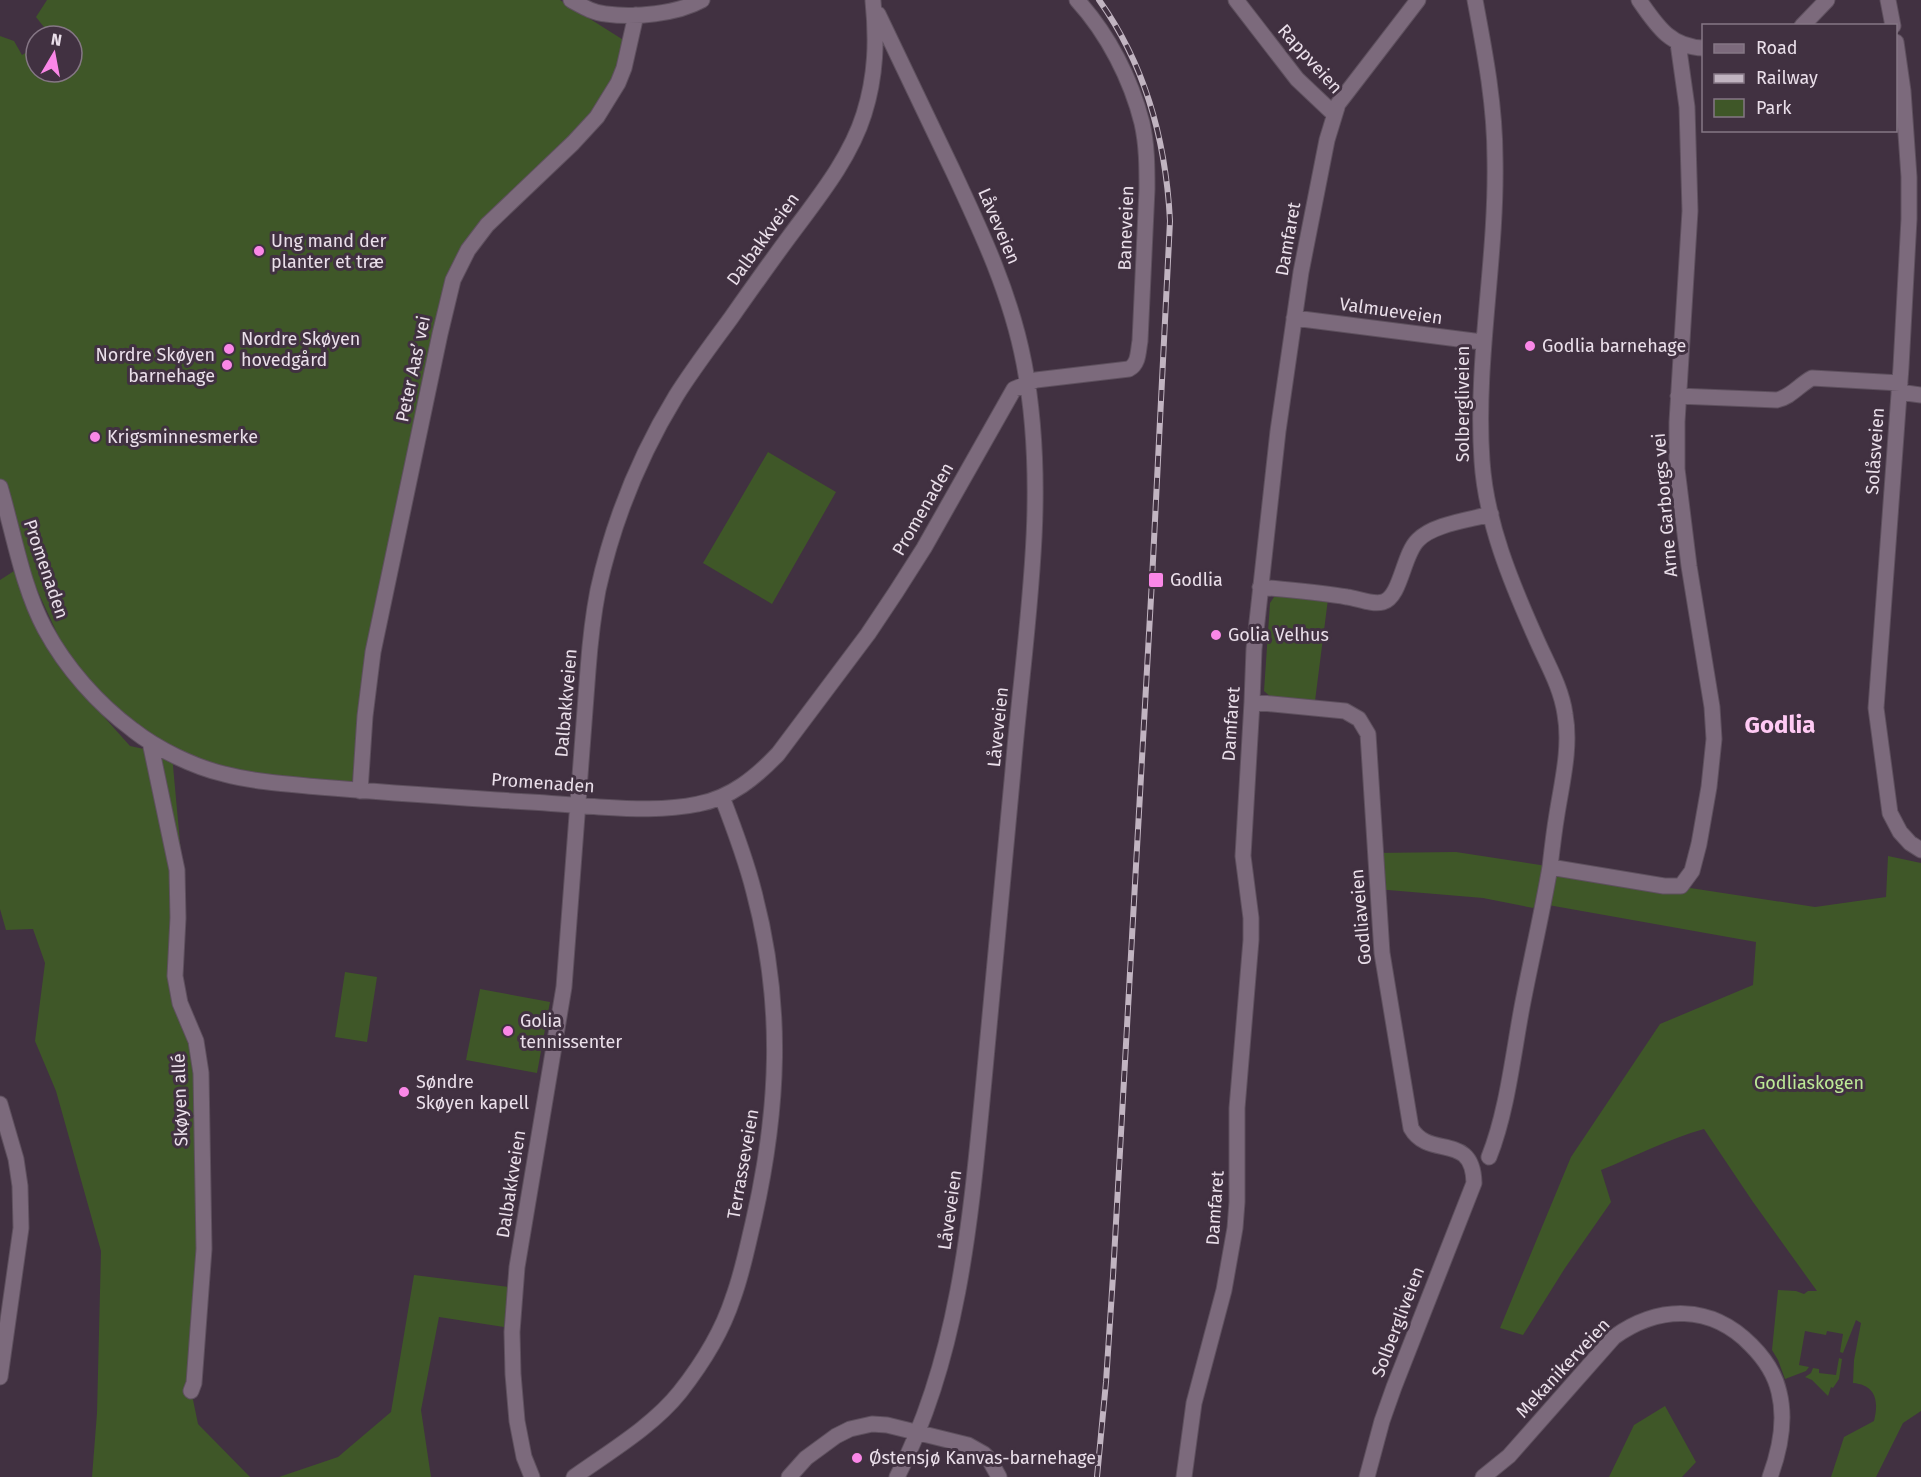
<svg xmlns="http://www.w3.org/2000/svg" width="1921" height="1477" viewBox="0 0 1921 1477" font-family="'Fira Sans',sans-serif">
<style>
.green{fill:#3f5728}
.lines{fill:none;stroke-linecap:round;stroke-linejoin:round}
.minor-casing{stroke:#5e505e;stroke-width:17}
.minor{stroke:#7c6a7c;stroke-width:15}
.rail-casing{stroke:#c1b4c1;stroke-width:6}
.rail{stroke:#413141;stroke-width:4;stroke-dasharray:11;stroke-linecap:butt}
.poi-dot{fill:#fa87e7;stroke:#413141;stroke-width:2}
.labels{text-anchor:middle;stroke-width:6;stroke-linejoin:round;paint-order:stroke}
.street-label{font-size:18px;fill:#eadfea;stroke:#413141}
.poi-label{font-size:18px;fill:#eadfea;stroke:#413141;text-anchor:start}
.park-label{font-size:18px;fill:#bce996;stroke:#413141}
.district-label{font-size:24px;font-weight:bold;fill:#ffcaf4;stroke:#413141}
</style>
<rect width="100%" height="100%" fill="#413141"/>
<path class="green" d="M47,0H560L625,41L624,48L610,85L589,119L465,244L366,653L352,783L229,772L168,746L135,723L96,689L62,644L27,568L0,498V36L14,41L22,55L36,47V72H72V36H51L36,17Z
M768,452L836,492L772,604L703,563Z
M14,571L34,623L80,690L130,746L172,755L186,908L177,991L198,1043L204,1204L191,1390L198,1424L250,1477H92L97,1413L101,1251L56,1091L35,1041L45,963L33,929L6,930L0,909V580Z
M1277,595L1328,599L1315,701L1272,698L1264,691L1270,603L1274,597Z
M1456,852L1815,907L1886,897L1888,856L1921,863V1411L1903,1423L1876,1477H1831L1844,1437L1874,1421C1879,1401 1876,1385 1853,1383L1854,1360L1861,1323L1856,1320L1843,1353L1840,1352L1843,1334L1827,1331L1826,1335L1805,1331L1799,1365L1809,1367L1806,1371L1785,1379L1778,1360L1772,1350L1778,1290L1796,1291L1804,1294L1808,1291H1817L1753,1202L1704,1129C1668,1139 1636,1156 1601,1170L1611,1202L1565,1268L1523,1335L1500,1328L1571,1157L1660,1024L1753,985L1756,942L1537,903L1533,908L1483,898L1376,889L1373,853Z
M345,972L377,977L367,1042L335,1037Z
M480,989L550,1002L537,1073L466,1060Z
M414,1275L509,1287L504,1327L439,1317L421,1410L431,1477H279L338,1457L391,1412Z
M1839,1358L1842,1359L1839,1379L1833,1388L1831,1387L1828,1396L1812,1380L1805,1377L1811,1373L1813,1368L1819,1369V1373L1836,1375Z
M1665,1406L1696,1462L1682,1477H1609L1634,1425Z"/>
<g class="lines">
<defs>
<path id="minor" d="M571,0C582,6 593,13 606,14C634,18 677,14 702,0
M1236,0L1297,79L1334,114
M1475,0C1485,53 1495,105 1495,159C1497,260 1475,360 1482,461C1486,522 1511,582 1535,636C1546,662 1561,686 1565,714C1571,747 1562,782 1557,814C1554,832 1552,849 1550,867C1542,914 1531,960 1522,1007C1513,1055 1507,1112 1489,1157
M1639,0C1657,26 1670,47 1704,48
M1888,0L1893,26
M878,14C903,67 928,119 953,171C982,233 1011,295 1024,363C1050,498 1024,635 1013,770C1004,874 994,977 984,1080C971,1215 960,1355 897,1477
M1802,26L1827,0
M1896,42L1903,91L1909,177V219L1901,367L1876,708L1890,813L1900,832L1910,843L1921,850
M1294,318L1482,342
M1899,392L1921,395
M1678,396L1777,400C1791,397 1799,385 1812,378L1900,383
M0,487C14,534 22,586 45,629C66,668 98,704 133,730C157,749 194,767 224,774C255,782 287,784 319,787C378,792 437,796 497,800C526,802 554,803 583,806C621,808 660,812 698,804C731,798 756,777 778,754L868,634L896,592L924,548L1014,389L1036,380L1129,369C1139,364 1138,351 1140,341L1147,189C1147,167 1147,145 1142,123C1131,79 1108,34 1077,0
M1260,587C1289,590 1318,592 1347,597C1357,598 1372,605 1383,602C1401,597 1403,554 1418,540C1433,524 1470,520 1491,514
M1252,702L1345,711L1359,719L1368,734L1382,953L1411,1128C1429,1160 1473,1131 1474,1183L1394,1387L1382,1421L1367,1477
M150,742L177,870L178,918L175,976L180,1003L196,1041L201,1073L204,1249L194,1383L191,1391
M360,791L365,716L373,652L440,334L453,280L468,250L487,225L573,143L597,117L618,83L624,68L636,15
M1550,867L1664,886H1681L1692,871L1699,844L1709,787L1714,739L1712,707L1689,566L1677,469V422L1690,211L1687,107L1678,43
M0,1104L16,1159L20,1186L21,1228L0,1377
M532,1477L524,1457L517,1421L513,1374L512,1332L517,1267L564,987L588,670C590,643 593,616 598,590C613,522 640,455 676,396C693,369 712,344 731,318C750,291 769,264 789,237C817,199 850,159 864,114C876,76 877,40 873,1
M574,1477C609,1452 653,1426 680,1392C702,1364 722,1332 733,1298C742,1274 747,1248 753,1223C779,1110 784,1005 754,892C746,860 734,828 722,797
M789,1477L806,1458L836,1436L850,1429L872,1424L887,1425L968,1445L984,1454L989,1459L999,1477
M1184,1477L1194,1403L1224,1290L1235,1228L1237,1202V1108L1251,940V918L1243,856L1252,702L1254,649L1278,431L1301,272L1327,140L1338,104L1418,0
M1483,1477L1509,1456L1614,1337C1659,1305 1711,1304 1751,1345C1763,1357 1775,1374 1779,1392C1786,1420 1780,1450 1770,1477"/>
</defs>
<use href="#minor" class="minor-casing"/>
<use href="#minor" class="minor"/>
<defs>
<path id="rail" d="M1097,1477L1106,1382L1113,1276L1152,580L1170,221C1166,142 1146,66 1099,0"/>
</defs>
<use href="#rail" class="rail-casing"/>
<use href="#rail" class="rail"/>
</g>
<g class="poi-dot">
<circle cx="259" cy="251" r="6"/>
<circle cx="1530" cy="346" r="6"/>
<circle cx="229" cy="349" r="6"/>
<circle cx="227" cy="365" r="6"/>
<circle cx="95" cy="437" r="6"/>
<rect x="1148" y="572" width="16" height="16" rx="3"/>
<circle cx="1216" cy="635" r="6"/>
<circle cx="508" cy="1031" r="6"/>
<circle cx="404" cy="1092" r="6"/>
<circle cx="857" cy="1458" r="6"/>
</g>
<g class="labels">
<g class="street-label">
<text transform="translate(1310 59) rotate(48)" y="6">Rappveien</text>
<text transform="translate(999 226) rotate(67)" y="6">Låveveien</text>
<text transform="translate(1126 228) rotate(-88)" y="6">Baneveien</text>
<text transform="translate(763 239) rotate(-54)" y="6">Dalbakkveien</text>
<text transform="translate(1288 239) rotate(-80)" y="6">Damfaret</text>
<text transform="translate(1391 311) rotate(8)" y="6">Valmueveien</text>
<text transform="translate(413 369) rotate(-78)" y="6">Peter Aas’ vei</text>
<text transform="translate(1463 404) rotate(-90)" y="6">Solbergliveien</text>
<text transform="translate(1875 451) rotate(-86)" y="6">Solåsveien</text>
<text transform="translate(1665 505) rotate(-95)" y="6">Arne Garborgs vei</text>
<text transform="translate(923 509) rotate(-60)" y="6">Promenaden</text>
<text transform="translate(46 569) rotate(71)" y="6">Promenaden</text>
<text transform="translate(566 703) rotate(-85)" y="6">Dalbakkveien</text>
<text transform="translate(1231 724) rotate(-86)" y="6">Damfaret</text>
<text transform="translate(998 727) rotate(-84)" y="6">Låveveien</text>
<text transform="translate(543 783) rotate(4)" y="6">Promenaden</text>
<text transform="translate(1361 917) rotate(-95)" y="6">Godliaveien</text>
<text transform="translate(180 1100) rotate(-92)" y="6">Skøyen allé</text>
<text transform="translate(743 1164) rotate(-80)" y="6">Terrasseveien</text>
<text transform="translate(511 1184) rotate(-81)" y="6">Dalbakkveien</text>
<text transform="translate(1215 1208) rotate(-86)" y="6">Damfaret</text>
<text transform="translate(950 1210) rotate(-82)" y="6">Låveveien</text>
<text transform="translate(1398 1322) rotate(-69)" y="6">Solbergliveien</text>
<text transform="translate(1563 1368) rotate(-47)" y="6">Mekanikerveien</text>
</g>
<g class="poi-label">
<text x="271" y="247">Ung mand der<tspan x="271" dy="21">planter et træ</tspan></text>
<text x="241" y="345">Nordre Skøyen<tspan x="241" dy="21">hovedgård</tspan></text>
<text x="1542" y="352">Godlia barnehage</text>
<text x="215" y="361" text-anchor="end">Nordre Skøyen<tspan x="215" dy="21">barnehage</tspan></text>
<text x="107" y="443">Krigsminnesmerke</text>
<text x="1170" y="586">Godlia</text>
<text x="1228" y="641">Golia Velhus</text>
<text x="520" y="1027">Golia<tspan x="520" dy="21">tennissenter</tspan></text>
<text x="416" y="1088">Søndre<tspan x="416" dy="21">Skøyen kapell</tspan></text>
<text x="869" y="1464">Østensjø Kanvas-barnehage</text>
</g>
<g class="park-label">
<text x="1809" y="1089">Godliaskogen</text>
</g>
<g class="district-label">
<text x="1780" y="733">Godlia</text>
</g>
</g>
<rect x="1702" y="24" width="195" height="108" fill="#413141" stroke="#857785" stroke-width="1.5"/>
<rect x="1714" y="44" width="30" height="9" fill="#7c6a7c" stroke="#857785" stroke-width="1.5"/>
<text x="1756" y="54" font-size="18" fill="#eadfea">Road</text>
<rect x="1714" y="74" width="30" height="9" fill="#c1b4c1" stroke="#857785" stroke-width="1.5"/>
<text x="1756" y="84" font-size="18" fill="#eadfea">Railway</text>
<rect x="1714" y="99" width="30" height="18" fill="#3f5728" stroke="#857785" stroke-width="1.5"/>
<text x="1756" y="114" font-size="18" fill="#eadfea">Park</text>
<g transform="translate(54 54) rotate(10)"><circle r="28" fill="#413141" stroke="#857785" stroke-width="1.5"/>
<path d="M0-4.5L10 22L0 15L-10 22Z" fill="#fa87e7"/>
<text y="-9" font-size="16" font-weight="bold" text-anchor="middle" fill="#eadfea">N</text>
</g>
</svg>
